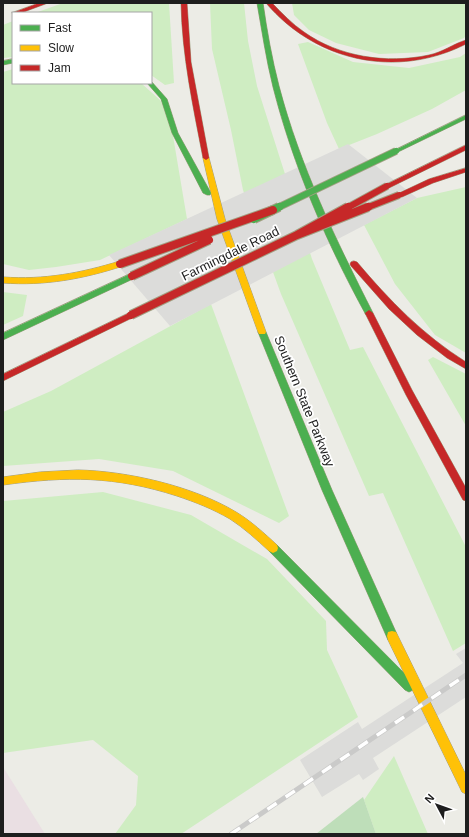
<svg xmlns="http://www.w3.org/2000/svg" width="469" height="837" viewBox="0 0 469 837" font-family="Helvetica,sans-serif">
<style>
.industrial{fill:#eadfe3}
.grass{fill:#cfedc2}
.forest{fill:#bedeb9}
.pier{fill:#dcdcda}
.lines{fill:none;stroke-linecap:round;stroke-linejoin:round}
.fast-casing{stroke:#a29f82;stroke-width:1}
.slow-casing{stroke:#a29f82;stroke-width:1}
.jam-casing{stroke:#a29f82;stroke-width:1}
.fast{fill:#4caf50;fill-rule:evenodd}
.slow{fill:#ffc107;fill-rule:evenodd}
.jam{fill:#c62828;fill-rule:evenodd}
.rail-casing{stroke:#cacac9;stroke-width:5}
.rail{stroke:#fff;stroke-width:3.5;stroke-dasharray:11;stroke-linecap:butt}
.fast-bridge-far1-casing{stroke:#a29f82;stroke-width:8;stroke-linecap:butt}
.fast-bridge-casing{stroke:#a29f82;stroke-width:10;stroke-linecap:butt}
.jam-bridge-far1-casing{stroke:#a29f82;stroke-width:8;stroke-linecap:butt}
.jam-bridge-casing{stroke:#a29f82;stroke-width:10;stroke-linecap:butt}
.fast-bridge-far1{stroke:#4caf50;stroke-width:6}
.fast-bridge{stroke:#4caf50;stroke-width:8}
.jam-bridge-far1{stroke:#c62828;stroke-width:6}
.jam-bridge{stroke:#c62828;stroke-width:8}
.labels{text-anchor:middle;stroke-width:3.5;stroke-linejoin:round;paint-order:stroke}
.street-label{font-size:13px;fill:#1e1e1e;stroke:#fff}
</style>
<rect width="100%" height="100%" fill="#ecece6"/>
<path class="industrial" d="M3,767L45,834H3Z"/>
<path class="grass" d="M63,3H169L174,83L165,85L151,75V13H35Z
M210,3H244L248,41L257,86L312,259L350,350L363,347L466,547V643L453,651L383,493L369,496L281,294L243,190L231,130L212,49Z
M292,3H466V35L464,38L428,52L379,54L336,43L309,30L294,15Z
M13,21V57L3,58V25Z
M308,42L353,62L409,68L460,57L466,53V90L432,109L377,134L339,149L327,123L298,44Z
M13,69V83H141L160,100L170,118L187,219L100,260L56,267L29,270L3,264V72Z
M466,187V353L435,335L395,284L364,225L417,198Z
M3,292L27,295L23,316L3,325Z
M211,304L289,516L279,523L173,471L99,459L3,466V412L51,391Z
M433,357L466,374V426L428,360Z
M103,492L191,515L267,559L326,621L327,650L358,717L181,834H115L136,805L138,776L93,740L3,753V501Z
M394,756L428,834H376L364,800Z"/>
<path class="forest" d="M363,797L376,834H316Z"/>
<path class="pier" d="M348,144L417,198L170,326L109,255Z
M466,648V697L373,758L379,769L363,780L359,774L322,797L300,760L358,722L362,729L463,663L456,654Z"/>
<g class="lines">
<defs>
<path id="fast" d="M257,3H263C267,31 272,59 279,86C300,166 336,240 373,313L372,315H366C327,244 293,166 273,87C266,59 262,31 257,3Z
M13,59V63L3,65V61Z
M151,81L167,99L178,133L211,193L210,195H207L203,193L172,133L161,99L147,83H151Z
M466,115V119L398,152L396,153L393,151Z
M132,273L136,276L135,278L3,340V333Z
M262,329L266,332L332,490L396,632L397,636L396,640L392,641L388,640L322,490L258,332Z
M273,543L277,545L413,682L415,686L413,690L409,692L405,690L269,551L268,548L269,545Z"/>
<path id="slow" d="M204,156H208L209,158L225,219L266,332L265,334H259L258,332L217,219L203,158Z
M120,261L123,262L124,264L123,266C83,279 45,286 3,283V277C44,280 81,273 120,261Z
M78,470C127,471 193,486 236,512C251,521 264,533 277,545L278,548L277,551L273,553L269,551C257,540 244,528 230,519C213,509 195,502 177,496C115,476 67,476 3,485V477L40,472Z
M392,631L396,632L466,775V794L462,792L388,640L387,636L388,632Z"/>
<path id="jam" d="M39,3H48L21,13H13V14L12,13Z
M181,3H187L191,62L209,158L206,160L203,158C193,106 182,56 181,3Z
M266,3H272C282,13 292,24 304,32C339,57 387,64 429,55C443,52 453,44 466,40V44C397,79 316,62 266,3Z
M466,145V150L389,188H385L383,186Z
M466,168V172L433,183L402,197H396L395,195L429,179Z
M354,261L357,262C389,300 423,335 466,362V369L447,358L417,335L389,309L351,266L350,264L351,262Z
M369,310L373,313L412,390L466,488V501L463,500L406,395L365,313Z
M131,312L134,313L135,315L134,317L3,381V374Z"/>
</defs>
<use href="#fast" class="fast-casing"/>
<use href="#slow" class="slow-casing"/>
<use href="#jam" class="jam-casing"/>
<use href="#fast" class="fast"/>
<use href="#slow" class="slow"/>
<use href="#jam" class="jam"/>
<defs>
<path id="rail" d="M231,834L466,675"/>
</defs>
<use href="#rail" class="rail-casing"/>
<use href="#rail" class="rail"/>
<defs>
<path id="fast-bridge-far1" d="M277,208L396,151"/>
<path id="fast-bridge" d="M254,219L279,207"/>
<path id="jam-bridge-far1" d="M347,208L387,186
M366,208L399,195"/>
<path id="jam-bridge" d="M297,235L368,207
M120,264L273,210
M132,276L209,240
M131,315L297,235L348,207"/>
</defs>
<use href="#fast-bridge-far1" class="fast-bridge-far1-casing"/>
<use href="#fast-bridge" class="fast-bridge-casing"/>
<use href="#jam-bridge-far1" class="jam-bridge-far1-casing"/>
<use href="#jam-bridge" class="jam-bridge-casing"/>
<use href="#fast-bridge-far1" class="fast-bridge-far1"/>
<use href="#fast-bridge" class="fast-bridge"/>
<use href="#jam-bridge-far1" class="jam-bridge-far1"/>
<use href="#jam-bridge" class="jam-bridge"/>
</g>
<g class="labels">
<g class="street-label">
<text transform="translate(230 253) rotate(-26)" y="5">Farmingdale Road</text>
<text transform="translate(305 401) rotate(68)" y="5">Southern State Parkway</text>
</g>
</g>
<rect width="469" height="837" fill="none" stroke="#1e1e1e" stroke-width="8"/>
<rect x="12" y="12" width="140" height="72" fill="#ffffff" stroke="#a5a5a5"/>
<rect x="20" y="25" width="20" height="6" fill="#4caf50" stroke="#a5a5a5"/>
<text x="48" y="32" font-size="12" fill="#1e1e1e">Fast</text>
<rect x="20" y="45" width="20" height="6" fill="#ffc107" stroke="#a5a5a5"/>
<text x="48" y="52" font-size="12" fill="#1e1e1e">Slow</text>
<rect x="20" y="65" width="20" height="6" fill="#c62828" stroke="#a5a5a5"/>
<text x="48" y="72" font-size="12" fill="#1e1e1e">Jam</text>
<g transform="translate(437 805) rotate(311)" stroke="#ffffff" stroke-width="3" paint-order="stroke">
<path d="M0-3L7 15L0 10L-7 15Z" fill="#1e1e1e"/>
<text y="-6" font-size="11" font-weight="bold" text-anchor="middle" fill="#1e1e1e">N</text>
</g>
</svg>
